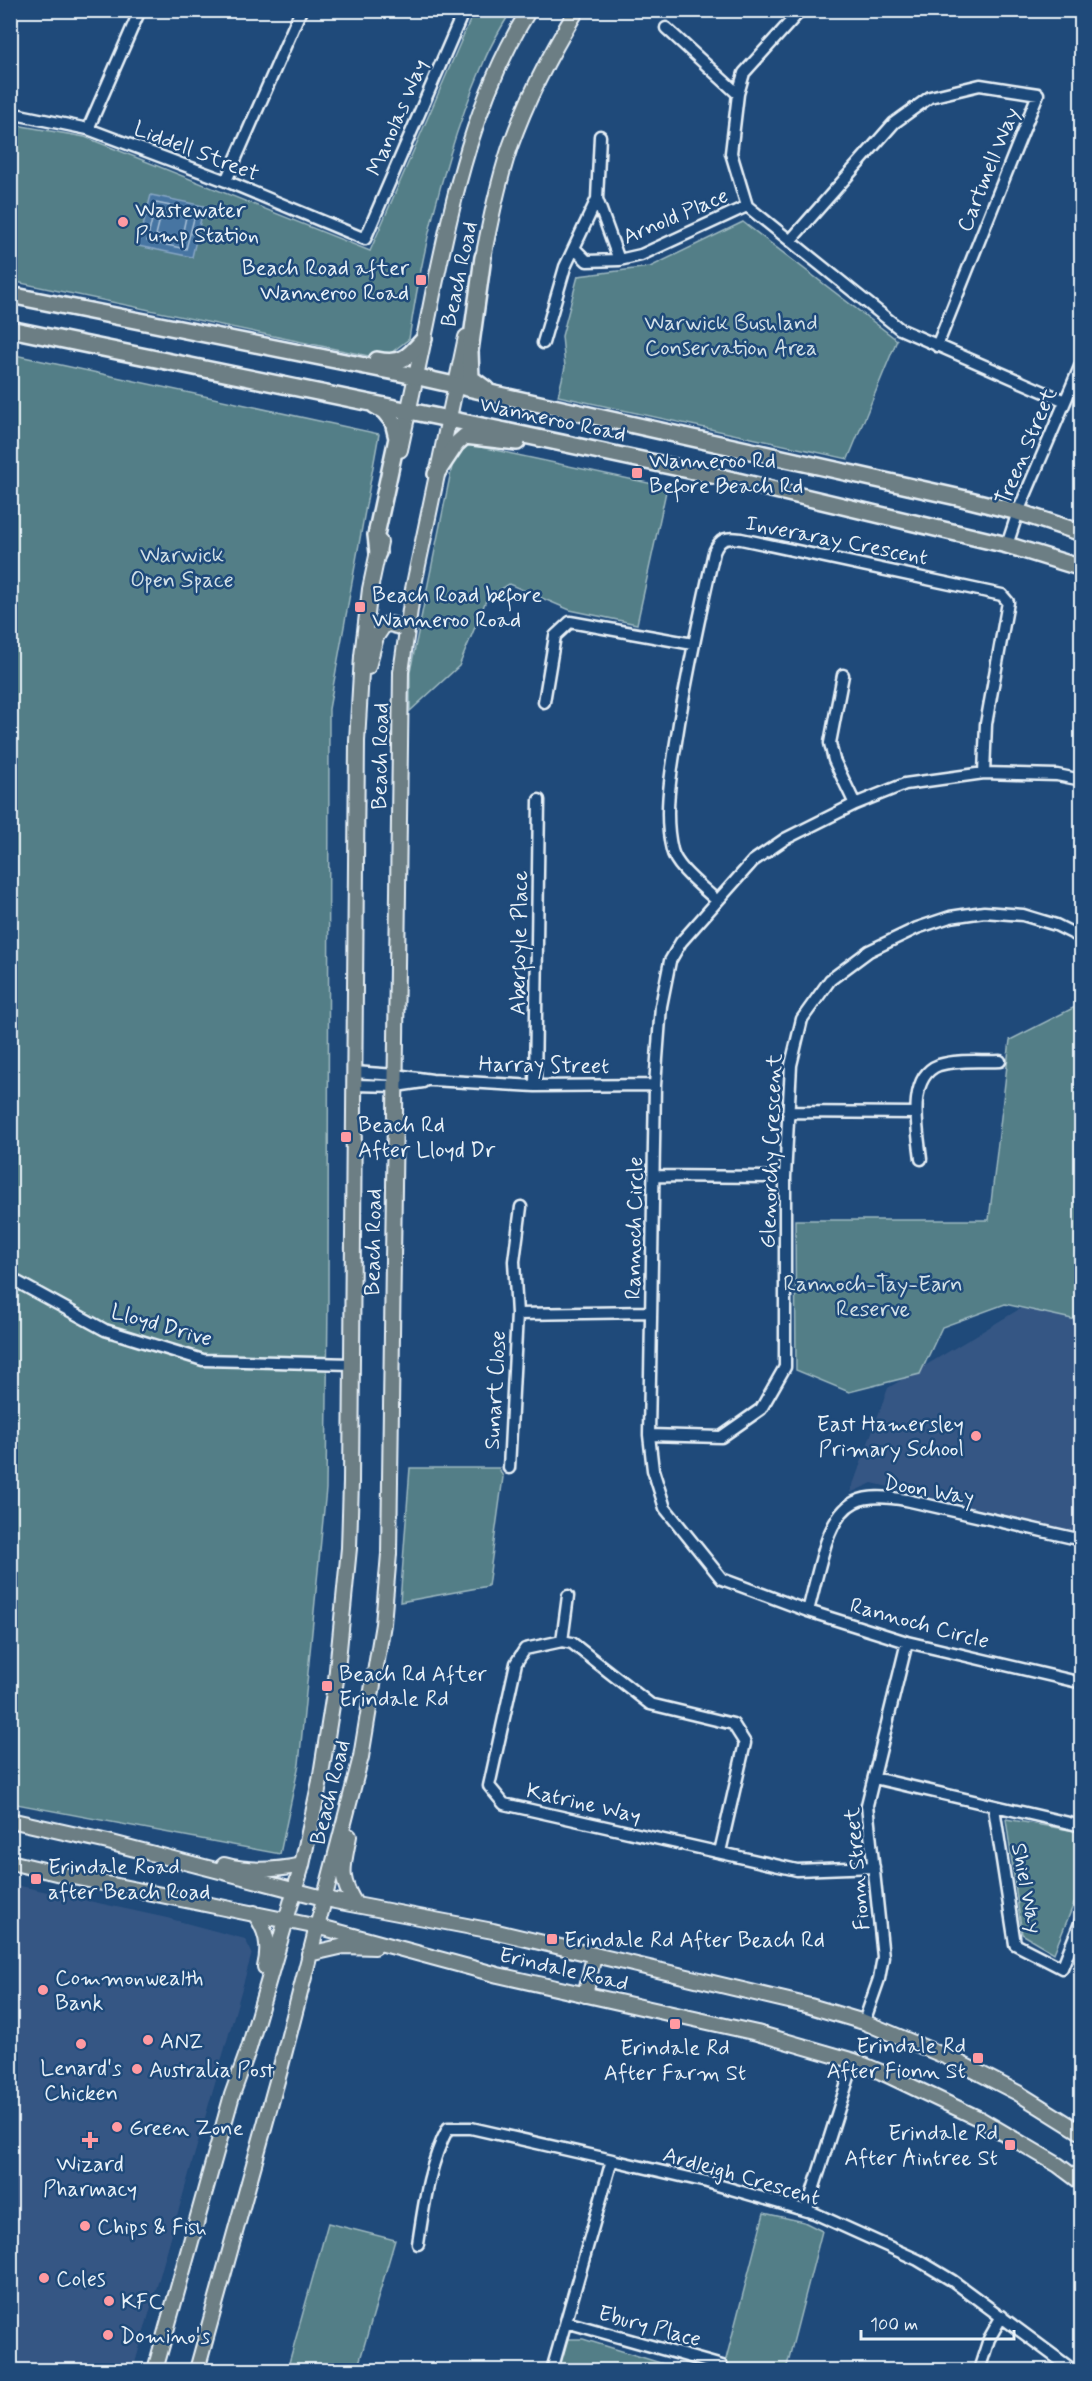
<svg xmlns="http://www.w3.org/2000/svg" width="1092" height="2381" viewBox="0 0 1092 2381" font-family="Mynerve,sans-serif">
<style>
.built{fill:#365684}
.green{fill:#527e87;stroke:#9db8c0;stroke-width:1.5}
.water{fill:#4674a2;stroke:#87a6c4;stroke-width:1.5}
.lines{fill:none;stroke-linecap:round;stroke-linejoin:round}
.shore{stroke:#a7bfd6;stroke-width:1.5}
.minor-casing{stroke:#e8f1f8;stroke-width:15}
.major-casing{stroke:#e8f1f8;stroke-width:18}
.highway-casing{stroke:#e8f1f8;stroke-width:20}
.minor{stroke:#1f4a7a;stroke-width:10}
.major{stroke:#6c7e84;stroke-width:14}
.highway{stroke:#6c7e84;stroke-width:15}
.poi-dot{fill:#ff9aa2;stroke:#1f4a7a;stroke-width:2}
.labels{text-anchor:middle;stroke-width:5;stroke-linejoin:round;paint-order:stroke}
.street-label{font-size:22px;fill:#e8f1f8;stroke:#1f4a7a}
.poi-label{font-size:22px;fill:#e8f1f8;stroke:#1f4a7a;text-anchor:start}
.park-label{font-size:22px;fill:#d2e0e7;stroke:#1f4a7a}
</style>
<rect width="100%" height="100%" fill="#1f4a7a"/>
<filter id="ink" filterUnits="userSpaceOnUse"><feTurbulence type="fractalNoise" baseFrequency=".0167" numOctaves="2"/><feDisplacementMap in="SourceGraphic" scale="12" xChannelSelector="R" yChannelSelector="G"/><feConvolveMatrix kernelMatrix="1 2 1 2 8 2 1 2 1" color-interpolation-filters="sRGB"/></filter>
<g filter="url(#ink)">
<path class="built" d="M1056,1287L1081,1324V1533L872,1483L850,1493L888,1388Z
M11,1884L167,1918L245,1939L252,1953L133,2370H11Z"/>
<path class="green" d="M474,11H511C501,28 490,45 483,64C445,152 423,245 409,339L383,359L11,281L10,124L85,137L370,251Z
M743,222L897,340L848,459L558,396L565,367L562,336L578,276L650,267Z
M10,354L379,434L329,709L328,1301L326,1489L299,1764L280,1854L11,1803Z
M457,442L667,487L637,624L570,610L509,584L487,598L459,666L410,711V672Z
M1081,1004V1321L1005,1304L942,1327L920,1374L849,1392L796,1370L795,1220H989L1010,1040Z
M410,1468H499L503,1477L488,1586L400,1602Z
M1006,1819L1081,1832V1886L1054,1953L1022,1934Z
M764,2213L804,2222L822,2231L786,2370H729L725,2363Z
M328,2223L395,2240L357,2370H287Z
M562,2339H583L683,2370H553Z"/>
<path class="water" d="M151,195L204,206L192,257L138,246Z"/>
<g class="lines">
<path class="shore" d="M156,203L196,211L186,249L147,241Z
M162,211L186,217L181,240L156,235Z"/>
<defs>
<path id="minor" d="M801,10L744,73L738,94L731,153L747,206L900,329L1065,401
M666,28L738,94
M10,113L88,129L226,181L365,239L464,10
M88,129L140,10
M600,136L597,199L619,260L641,255L747,206
M226,181L301,10
M790,241L894,123L930,97L980,85L1038,94L937,346
M574,248L587,261L619,260
M543,343L565,267L597,199
M1007,545L1018,512L1082,362
M843,675L830,743L834,760L855,804
M544,702L555,636L570,622L693,644
M1082,780L1057,775L984,773L905,784L855,804L785,839L753,861L681,942L670,961L661,1006L655,1085L649,1435L653,1470L665,1508L722,1579L808,1611L907,1642L1082,1683
M717,901C704,888 676,868 672,850C662,810 673,763 679,723C689,665 701,609 714,552C720,538 726,537 741,539L1002,595L1008,602L986,724L984,773
M354,1072L396,1075L432,1080L535,1086L655,1085
M354,1085L396,1086L423,1082
M535,1086L539,800
M788,1112L916,1113
M921,1159C918,1132 906,1077 939,1065C958,1059 981,1062 1000,1061
M655,1176L785,1177
M10,1278L105,1330L203,1360L351,1364
M517,1314L651,1312
M649,1435L721,1437L761,1409L785,1367V1177L791,1065L802,1019L830,980L869,951L917,928L950,917L984,912L1023,915L1056,925L1082,938
M509,1468L517,1314L514,1261L521,1207
M808,1611C814,1588 819,1565 826,1543C841,1499 861,1492 906,1500L1082,1540
M562,1641L568,1596
M874,1778L1082,1826
M994,1808L1015,1944L1062,1968L1082,1918
M720,1852L745,1743L733,1724L650,1704L572,1643L562,1641L525,1649L516,1663L489,1786L504,1804L797,1870L874,1867
M864,2022L879,1979L883,1957L867,1805L907,1642
M807,2209L854,2061
M418,2244C424,2205 429,2164 448,2128H471L612,2160
M566,2322L722,2366
M552,2370L612,2160L707,2182L814,2213L918,2260L953,2281L1073,2370
M979,2370L989,2339L1002,2316"/>
<path id="major" d="M481,268C489,228 497,186 510,147C527,99 550,54 577,10
M400,450C411,398 423,346 433,294C454,195 475,97 529,10
M368,667L376,637L384,625L390,624L407,629
M10,1820L108,1842L335,1901L493,1931L810,2006L864,2022L954,2060L1018,2093L1082,2133
M349,1836C343,1868 338,1877 356,1905
M10,1862L73,1877L328,1929L498,1975L757,2033L854,2061L881,2072L980,2119L1058,2165L1082,2183
M224,1865C249,1872 278,1870 302,1865
M254,1913C267,1930 270,1946 265,1967
M309,1954L344,1946L375,1947
M585,1995L594,1956
M155,2370L232,2095L249,2048L302,1865L320,1781L336,1680L349,1548L351,1482L357,741L362,656L370,589L380,542
M197,2370L280,2070L361,1757L383,1624L389,1554L401,672L413,589L466,337"/>
<path id="highway" d="M483,257L470,351L471,378L486,389
M10,295L405,374L966,499L1018,512L1082,533
M10,329L463,422L712,475L1007,545L1082,568
M377,360C402,365 408,357 424,339
M374,405L384,411L393,422L397,438L376,535L378,553
M436,474L456,444L465,436L517,442"/>
</defs>
<use href="#minor" class="minor-casing"/>
<use href="#major" class="major-casing"/>
<use href="#highway" class="highway-casing"/>
<use href="#minor" class="minor"/>
<use href="#major" class="major"/>
<use href="#highway" class="highway"/>
</g>
</g>
<g class="poi-dot">
<circle cx="123" cy="222" r="6"/>
<rect x="415" y="274" width="12" height="12" rx="3"/>
<rect x="631" y="467" width="12" height="12" rx="3"/>
<rect x="354" y="601" width="12" height="12" rx="3"/>
<rect x="340" y="1131" width="12" height="12" rx="3"/>
<circle cx="976" cy="1436" r="6"/>
<rect x="321" y="1680" width="12" height="12" rx="3"/>
<rect x="30" y="1873" width="12" height="12" rx="3"/>
<rect x="546" y="1933" width="12" height="12" rx="3"/>
<circle cx="43" cy="1990" r="6"/>
<rect x="669" y="2018" width="12" height="12" rx="3"/>
<circle cx="148" cy="2040" r="6"/>
<circle cx="81" cy="2044" r="6"/>
<rect x="972" y="2052" width="12" height="12" rx="3"/>
<circle cx="137" cy="2069" r="6"/>
<circle cx="117" cy="2127" r="6"/>
<path d="M87 2131h6v6h6v6h-6v6h-6v-6h-6v-6h6z"/>
<rect x="1004" y="2139" width="12" height="12" rx="3"/>
<circle cx="85" cy="2226" r="6"/>
<circle cx="44" cy="2278" r="6"/>
<circle cx="109" cy="2301" r="6"/>
<circle cx="108" cy="2335" r="6"/>
</g>
<g class="labels">
<g class="street-label">
<text transform="translate(396 117) rotate(-67)" y="8">Manolas Way</text>
<text transform="translate(197 150) rotate(21)" y="8">Liddell Street</text>
<text transform="translate(987 169) rotate(-68)" y="8">Cartmell Way</text>
<text transform="translate(675 215) rotate(-23)" y="8">Arnold Place</text>
<text transform="translate(458 274) rotate(-78)" y="8">Beach Road</text>
<text transform="translate(553 418) rotate(12)" y="8">Wanneroo Road</text>
<text transform="translate(1025 446) rotate(-67)" y="8">Treen Street</text>
<text transform="translate(837 539) rotate(11)" y="8">Inveraray Crescent</text>
<text transform="translate(379 756) rotate(-89)" y="8">Beach Road</text>
<text transform="translate(518 943) rotate(-89)" y="8">Aberfoyle Place</text>
<text transform="translate(544 1064) rotate(1)" y="8">Harray Street</text>
<text transform="translate(770 1151) rotate(-88)" y="8">Glenorchy Crescent</text>
<text transform="translate(633 1228) rotate(-89)" y="8">Rannoch Circle</text>
<text transform="translate(372 1242) rotate(-89)" y="8">Beach Road</text>
<text transform="translate(162 1324) rotate(16)" y="8">Lloyd Drive</text>
<text transform="translate(494 1390) rotate(-87)" y="8">Sunart Close</text>
<text transform="translate(929 1489) rotate(10)" y="8">Doon Way</text>
<text transform="translate(920 1622) rotate(15)" y="8">Rannoch Circle</text>
<text transform="translate(329 1792) rotate(-76)" y="8">Beach Road</text>
<text transform="translate(584 1802) rotate(13)" y="8">Katrine Way</text>
<text transform="translate(856 1869) rotate(-95)" y="8">Fionn Street</text>
<text transform="translate(1028 1888) rotate(79)" y="8">Shiel Way</text>
<text transform="translate(564 1968) rotate(13)" y="8">Erindale Road</text>
<text transform="translate(742 2175) rotate(16)" y="8">Ardleigh Crescent</text>
<text transform="translate(650 2325) rotate(15)" y="8">Ebury Place</text>
</g>
<g class="poi-label">
<text x="135" y="217">Wastewater<tspan x="135" dy="25">Pump Station</tspan></text>
<text x="409" y="275" text-anchor="end">Beach Road after<tspan x="409" dy="25">Wanneroo Road</tspan></text>
<text x="649" y="468">Wanneroo Rd<tspan x="649" dy="25">Before Beach Rd</tspan></text>
<text x="372" y="602">Beach Road before<tspan x="372" dy="25">Wanneroo Road</tspan></text>
<text x="358" y="1132">Beach Rd<tspan x="358" dy="25">After Lloyd Dr</tspan></text>
<text x="964" y="1431" text-anchor="end">East Hamersley<tspan x="964" dy="25">Primary School</tspan></text>
<text x="339" y="1681">Beach Rd After<tspan x="339" dy="25">Erindale Rd</tspan></text>
<text x="48" y="1874">Erindale Road<tspan x="48" dy="25">after Beach Road</tspan></text>
<text x="564" y="1947">Erindale Rd After Beach Rd</text>
<text x="55" y="1985">Commonwealth<tspan x="55" dy="25">Bank</tspan></text>
<text x="160" y="2048">ANZ</text>
<text x="966" y="2053" text-anchor="end">Erindale Rd<tspan x="966" dy="25">After Fionn St</tspan></text>
<text x="675" y="2055" text-anchor="middle">Erindale Rd<tspan x="675" dy="25">After Farm St</tspan></text>
<text x="81" y="2075" text-anchor="middle">Lenard's<tspan x="81" dy="25">Chicken</tspan></text>
<text x="149" y="2077">Australia Post</text>
<text x="129" y="2135">Green Zone</text>
<text x="998" y="2140" text-anchor="end">Erindale Rd<tspan x="998" dy="25">After Aintree St</tspan></text>
<text x="90" y="2171" text-anchor="middle">Wizard<tspan x="90" dy="25">Pharmacy</tspan></text>
<text x="97" y="2234">Chips &amp; Fish</text>
<text x="56" y="2286">Coles</text>
<text x="121" y="2309">KFC</text>
<text x="120" y="2343">Domino's</text>
</g>
<g class="park-label">
<text x="731" y="330">Warwick Bushland<tspan x="731" dy="25">Conservation Area</tspan></text>
<text x="182" y="562">Warwick<tspan x="182" dy="25">Open Space</tspan></text>
<text x="873" y="1291">Rannoch-Tay-Earn<tspan x="873" dy="25">Reserve</tspan></text>
</g>
</g>
<rect width="1092" height="2381" fill="none" stroke="#1f4a7a" stroke-width="36"/>
<rect x="18" y="18" width="1056" height="2345" fill="none" stroke="#e8f1f8" stroke-width="2" filter="url(#ink)"/>
<path d="M861 2330v9h153v-9" fill="none" stroke="#e8f1f8" stroke-width="3"/>
<text x="870" y="2330" font-size="18" fill="#e8f1f8" stroke="#1f4a7a" stroke-width="4.5" paint-order="stroke">100 m</text>
</svg>
